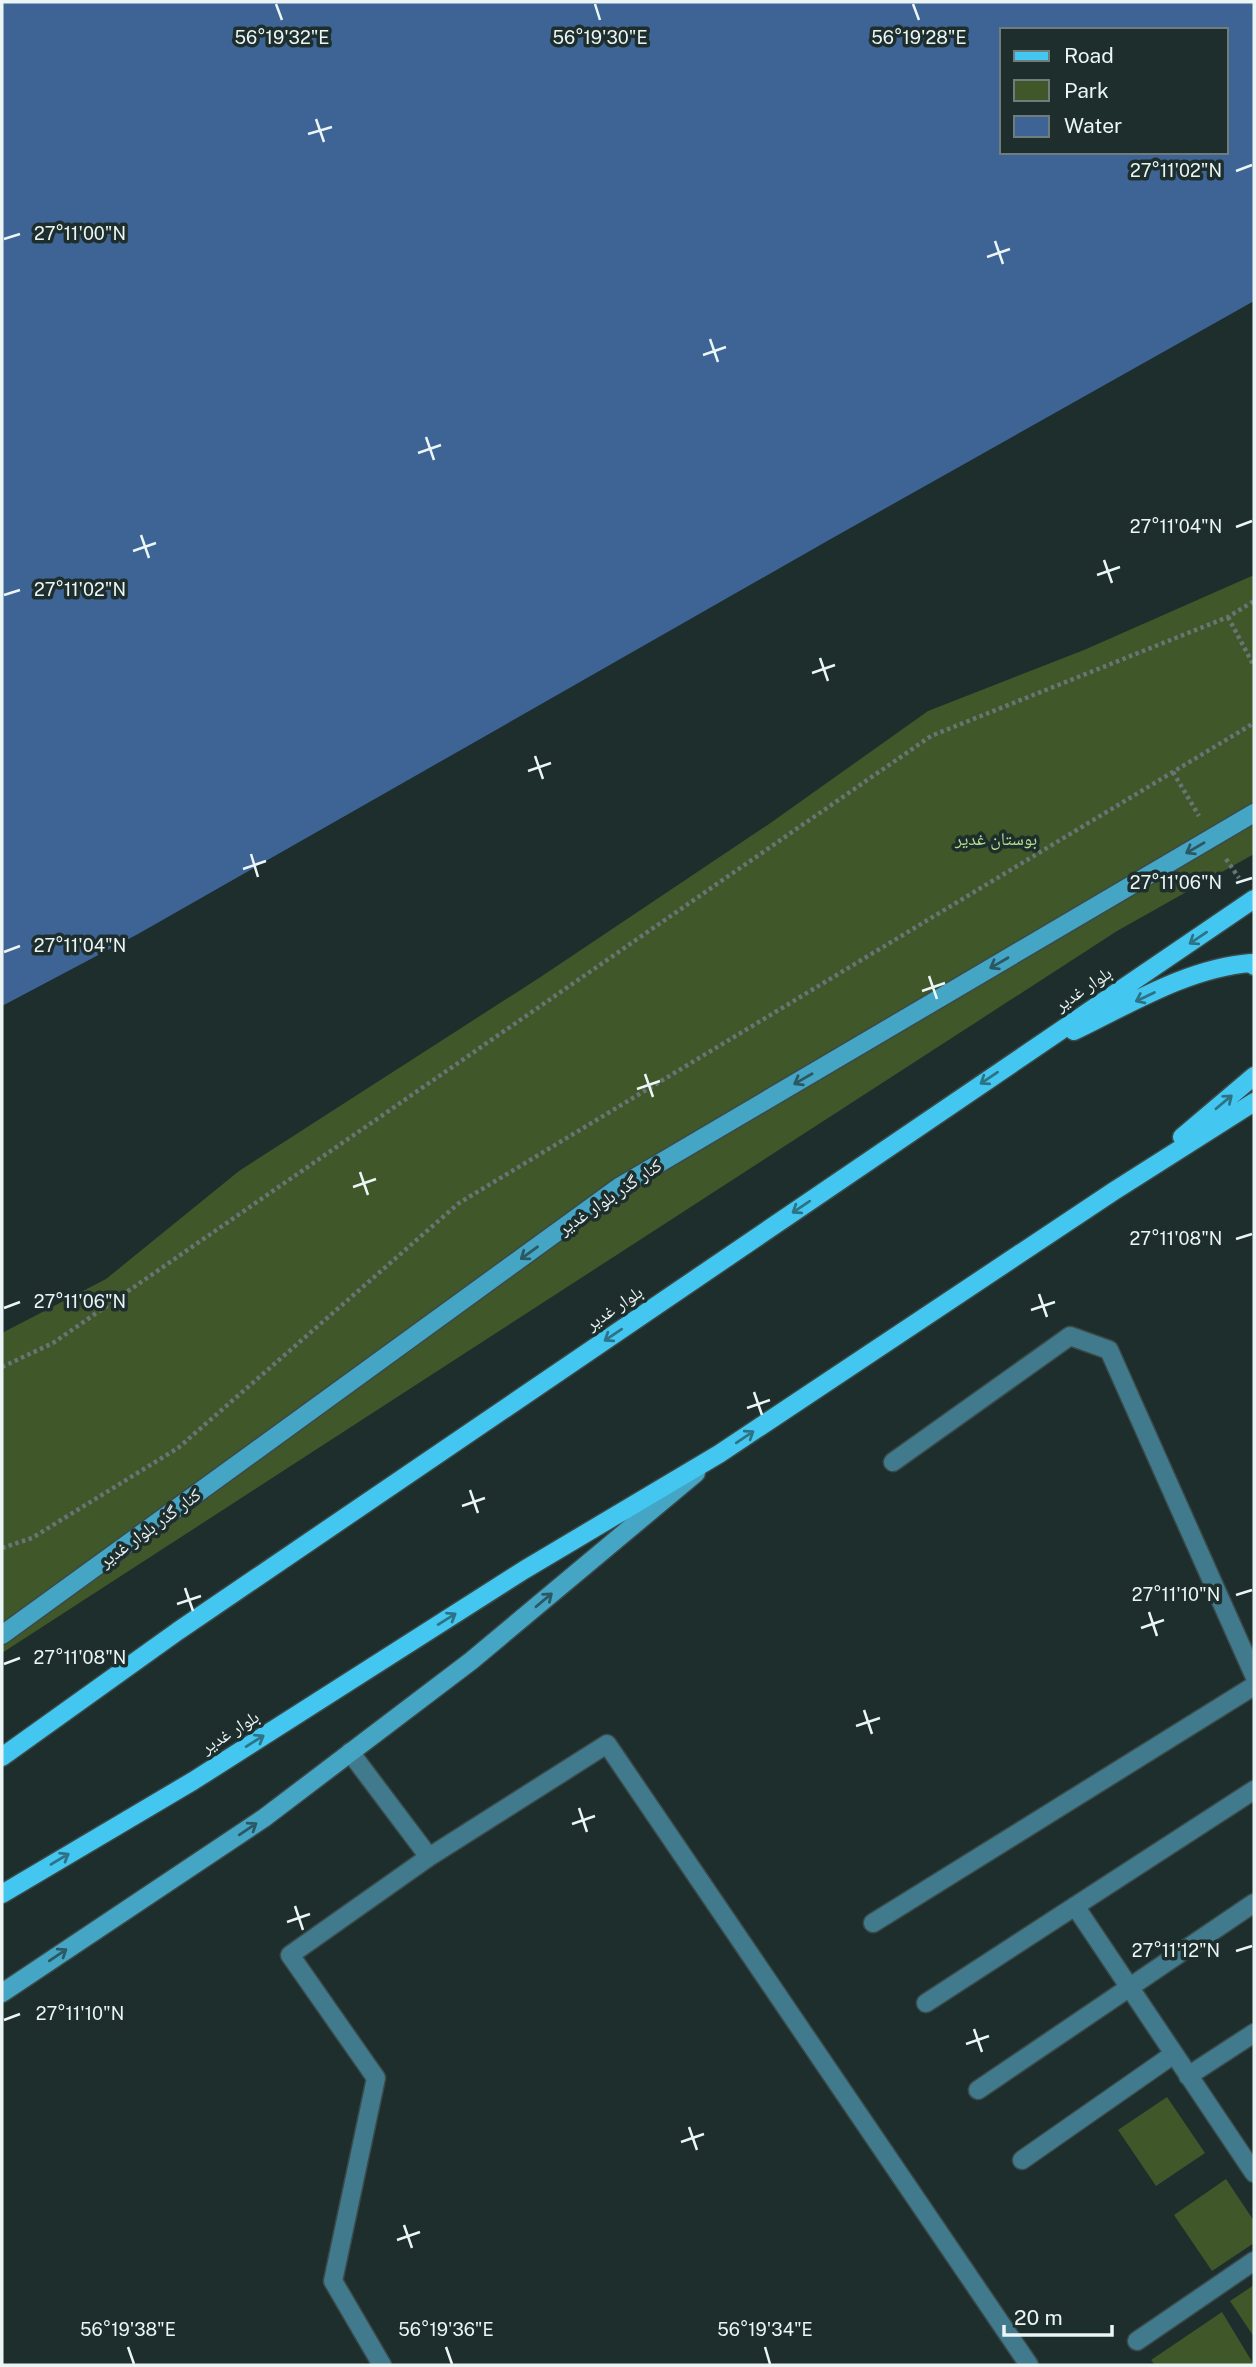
<svg xmlns="http://www.w3.org/2000/svg" width="1256" height="2367" viewBox="0 0 1256 2367" font-family="'Public Sans','Noto Naskh Arabic',sans-serif">
<style>
.green{fill:#40572a}
.water{fill:#3d6494;fill-rule:evenodd}
.lines{fill:none;stroke-linecap:round;stroke-linejoin:round}
.lane-casing{stroke:#3a4a49;stroke-width:21}
.street-casing{stroke:#3a4a49;stroke-width:21}
.secondary-casing{stroke:#3a4a49;stroke-width:21}
.primary-casing{stroke:#3a4a49;stroke-width:21}
.path{stroke:#677575;stroke-width:4.5;stroke-dasharray:3.5 3.5;stroke-linecap:butt}
.lane{stroke:#41798d;stroke-width:18}
.street{stroke:#41798d;stroke-width:18}
.secondary{stroke:#45a5c5;stroke-width:18}
.primary{stroke:#43c7f1;stroke-width:18}
.oneway{stroke:#2b5862}
.oneway2{stroke:#2e7385}
.ticks{fill:none;stroke:#ebf5f5;stroke-width:2.5}
.labels{text-anchor:middle;stroke-width:7;stroke-linejoin:round;paint-order:stroke}
.park-label{font-size:18px;fill:#b5e08e;stroke:#1d2e2d}
.street-label{font-size:18px;fill:#ebf5f5;stroke:#1d2e2d}
.ticks-label{font-size:18px;text-anchor:middle;fill:#ebf5f5;stroke:#1d2e2d;stroke-width:7;stroke-linejoin:round;paint-order:stroke}
</style>
<rect width="100%" height="100%" fill="#1d2e2d"/>
<path class="green" d="M1254,575V854L1117,931L2,1653V1333L106,1279L239,1171L542,976L769,824L928,711L1084,650Z
M1167,2097L1205,2153L1156,2186L1118,2130Z
M1226,2179L1254,2221V2243L1212,2271L1174,2215Z
M1254,2285V2337L1230,2301Z
M1222,2312L1254,2365H1155L1151,2360Z"/>
<path class="water" d="M2,2H1254V301L829,540L138,934L2,1006ZM1002,30H1226V152H1002Z"/>
<g class="lines">
<defs>
<path id="lane" d="M350,1752L429,1857L290,1955L376,2078L333,2281L382,2365
M429,1857L607,1744L1029,2365
M1075,1906L1254,2173
M873,1923L1254,1686
M926,2003L1254,1790
M1188,2076L1254,2033
M978,2090L1254,1903
M1022,2160L1174,2054
M1137,2341L1254,2261"/>
<path id="street" d="M893,1462L1070,1336L1109,1350L1254,1675"/>
<path id="secondary" d="M2,1635L619,1187L1254,813
M2,1993L264,1818L471,1661L696,1473"/>
<path id="primary" d="M1074,1031C1130,1004 1188,968 1251,963L1254,966
M1182,1137L1254,1076
M2,1757L178,1631L1254,899
M2,1894L193,1781L524,1570L719,1454L1114,1191L1254,1102"/>
</defs>
<use href="#lane" class="lane-casing"/>
<use href="#street" class="street-casing"/>
<use href="#secondary" class="secondary-casing"/>
<use href="#primary" class="primary-casing"/>
<path class="path" d="M1228,617L1254,666
M1173,772L1199,816
M1226,859L1239,878
M2,1367L53,1343L931,736L1228,617L1254,601
M2,1548L32,1538L178,1448L459,1203L1254,723"/>
<use href="#lane" class="lane"/>
<use href="#street" class="street"/>
<use href="#secondary" class="secondary"/>
<use href="#primary" class="primary"/>
</g>
<defs><path id="oneway-shaft" d="M-6 0H5M1.5-3L5.5 0L1.5 3" fill="none" stroke-width="1.6" stroke-linecap="round" stroke-linejoin="round" transform="scale(1.75)"/></defs>
<g class="oneway">
<use href="#oneway-shaft" transform="translate(1195 848) rotate(150)"/>
<use href="#oneway-shaft" transform="translate(999 963) rotate(150)"/>
<use href="#oneway-shaft" transform="translate(803 1079) rotate(150)"/>
<use href="#oneway-shaft" transform="translate(529 1253) rotate(144)"/>
<use href="#oneway-shaft" transform="translate(544 1600) rotate(-40)"/>
<use href="#oneway-shaft" transform="translate(248 1829) rotate(-34)"/>
<use href="#oneway-shaft" transform="translate(58 1955) rotate(-34)"/>
</g>
<g class="oneway2">
<use href="#oneway-shaft" transform="translate(1198 938) rotate(146)"/>
<use href="#oneway-shaft" transform="translate(1145 997) rotate(154)"/>
<use href="#oneway-shaft" transform="translate(989 1078) rotate(146)"/>
<use href="#oneway-shaft" transform="translate(1224 1102) rotate(-40)"/>
<use href="#oneway-shaft" transform="translate(801 1207) rotate(146)"/>
<use href="#oneway-shaft" transform="translate(613 1335) rotate(146)"/>
<use href="#oneway-shaft" transform="translate(745 1437) rotate(-34)"/>
<use href="#oneway-shaft" transform="translate(447 1619) rotate(-32)"/>
<use href="#oneway-shaft" transform="translate(255 1741) rotate(-32)"/>
<use href="#oneway-shaft" transform="translate(60 1859) rotate(-31)"/>
</g>
<path class="ticks" d="M276,4L282,20M595,4L600,20M913,4L919,20M316,119L324,142M308,134L332,127M1236,171L1252,165M4,239L20,234M995,241L1003,264M987,257L1010,249M710,339L718,362M703,355L726,347M426,437L434,460M418,453L441,445M1236,527L1252,521M141,535L149,558M133,551L156,543M1104,560L1112,583M1097,575L1120,567M4,595L20,590M820,658L828,681M812,673L835,665M535,756L543,779M528,771L551,763M251,854L258,877M243,869L266,861M1236,883L1252,878M4,952L20,946M929,976L937,999M922,991L945,983M645,1074L653,1097M637,1089L660,1081M360,1172L368,1195M353,1187L376,1179M1236,1239L1252,1234M1039,1294L1047,1317M4,1308L20,1302M1031,1310L1055,1302M754,1392L762,1415M747,1408L770,1400M470,1490L478,1513M462,1506L485,1498M185,1588L193,1611M1236,1595L1252,1590M177,1604L201,1596M1149,1612L1157,1636M1141,1628L1164,1620M4,1664L20,1658M864,1710L872,1734M856,1726L880,1718M579,1808L587,1832M572,1824L595,1816M295,1906L303,1930M287,1922L310,1914M1236,1951L1252,1946M4,2020L20,2014M974,2029L982,2052M966,2044L989,2036M689,2127L697,2150M681,2142L704,2134M404,2225L412,2248M397,2240L420,2232M128,2347L134,2364M446,2347L452,2364M765,2347L770,2364"/>
<g class="labels">
<g class="park-label">
<text x="996" y="845">بوستان غدیر</text>
</g>
<g class="street-label">
<text transform="translate(1083 989) rotate(-34)" y="6">بلوار غدیر</text>
<text transform="translate(610 1197) rotate(-34)" y="6">کنار گذر بلوار غدیر</text>
<text transform="translate(614 1308) rotate(-34)" y="6">بلوار غدیر</text>
<text transform="translate(150 1528) rotate(-36)" y="6">کنار گذر بلوار غدیر</text>
<text transform="translate(230 1732) rotate(-32)" y="6">بلوار غدیر</text>
</g>
</g>
<g class="ticks-label">
<text x="282" y="44">56°19'32"E</text>
<text x="600" y="44">56°19'30"E</text>
<text x="919" y="44">56°19'28"E</text>
<text x="1176" y="177">27°11'02"N</text>
<text x="80" y="240">27°11'00"N</text>
<text x="1176" y="533">27°11'04"N</text>
<text x="80" y="596">27°11'02"N</text>
<text x="1176" y="889">27°11'06"N</text>
<text x="80" y="952">27°11'04"N</text>
<text x="1176" y="1245">27°11'08"N</text>
<text x="80" y="1308">27°11'06"N</text>
<text x="1176" y="1601">27°11'10"N</text>
<text x="80" y="1664">27°11'08"N</text>
<text x="1176" y="1957">27°11'12"N</text>
<text x="80" y="2020">27°11'10"N</text>
<text x="128" y="2336">56°19'38"E</text>
<text x="446" y="2336">56°19'36"E</text>
<text x="765" y="2336">56°19'34"E</text>
</g>
<rect width="1256" height="2367" fill="none" stroke="#ebf5f5" stroke-width="7"/>
<rect x="1000" y="28" width="228" height="126" fill="#1d2e2d" stroke="#6f7e7d" stroke-width="2"/>
<rect x="1014" y="51" width="35" height="10" fill="#43c7f1" stroke="#6f7e7d" stroke-width="2"/>
<text x="1064" y="63" font-size="21" fill="#ebf5f5">Road</text>
<rect x="1014" y="80" width="35" height="21" fill="#40572a" stroke="#6f7e7d" stroke-width="2"/>
<text x="1064" y="98" font-size="21" fill="#ebf5f5">Park</text>
<rect x="1014" y="116" width="35" height="21" fill="#3d6494" stroke="#6f7e7d" stroke-width="2"/>
<text x="1064" y="133" font-size="21" fill="#ebf5f5">Water</text>
<path d="M1004 2325v10h108v-10" fill="none" stroke="#ebf5f5" stroke-width="3.5"/>
<text x="1014" y="2325" font-size="21" fill="#ebf5f5" stroke="#1d2e2d" stroke-width="5" paint-order="stroke">20 m</text>
</svg>
